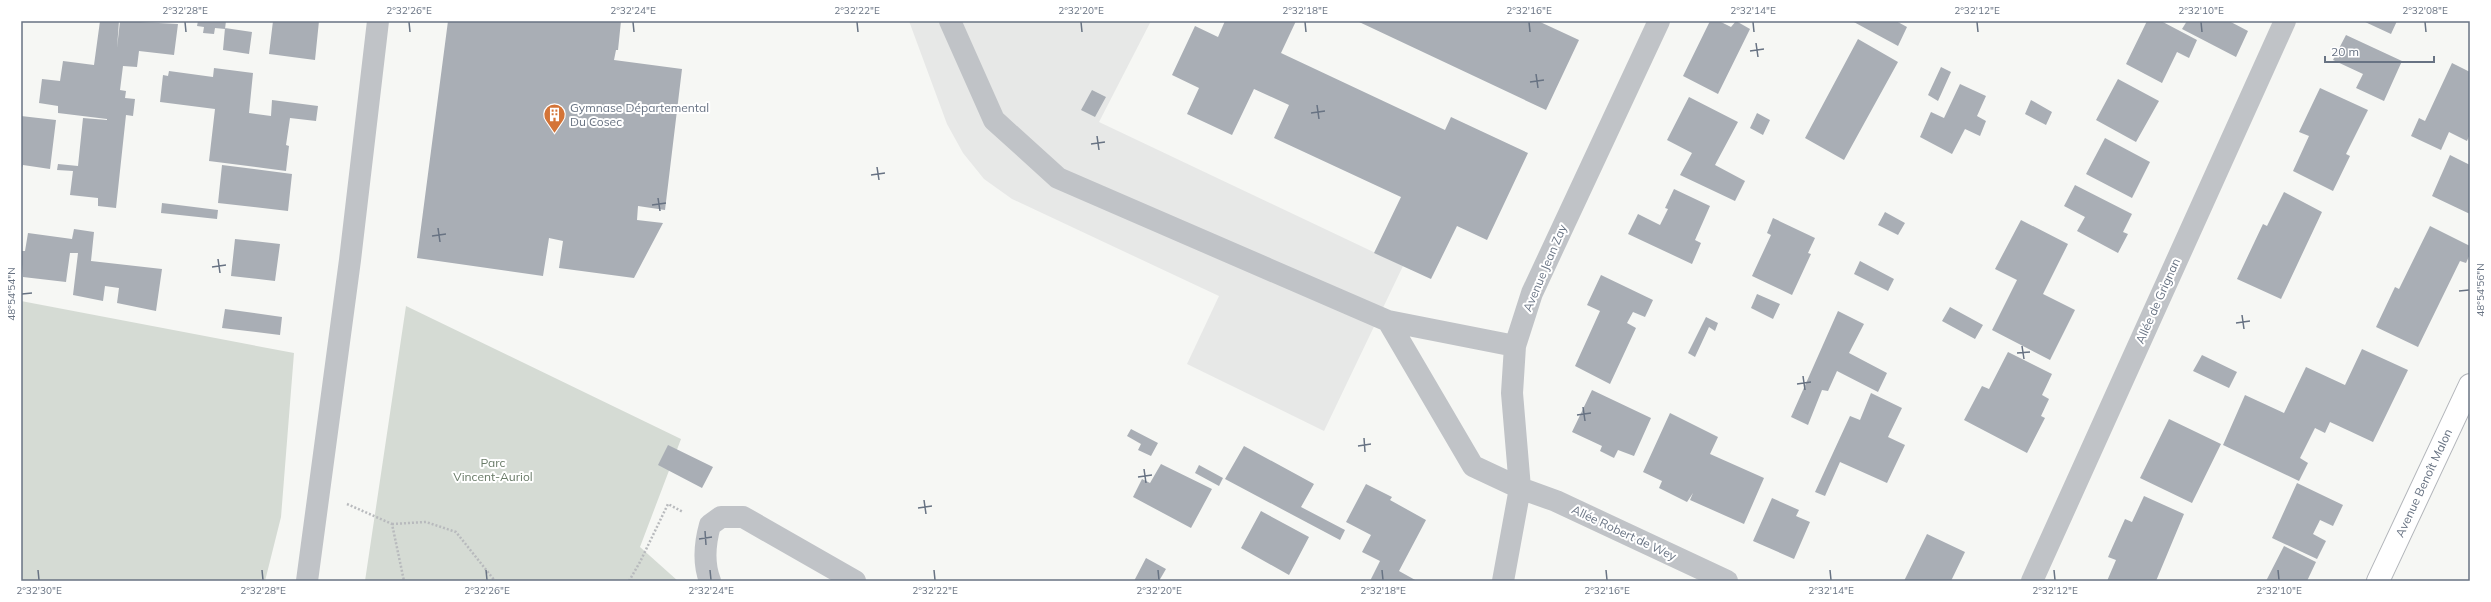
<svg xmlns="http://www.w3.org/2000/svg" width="2491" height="602" viewBox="0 0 2491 602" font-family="Mulish,sans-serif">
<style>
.built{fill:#e7e8e7}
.green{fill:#d5dbd4}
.building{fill:#a9aeb5}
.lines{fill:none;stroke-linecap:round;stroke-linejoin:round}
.major-casing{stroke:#b2b5ba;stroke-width:24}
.path{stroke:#b8babd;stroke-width:2.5;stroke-dasharray:2 2;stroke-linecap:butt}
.minor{stroke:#c0c3c7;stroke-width:22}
.major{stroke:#fff;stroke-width:22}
.ticks{fill:none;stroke:#687383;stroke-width:1.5}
.labels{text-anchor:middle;stroke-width:4;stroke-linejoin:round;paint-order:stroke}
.poi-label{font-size:12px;fill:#687383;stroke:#fff;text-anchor:start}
.street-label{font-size:12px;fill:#687383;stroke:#fff}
.park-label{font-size:12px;fill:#687a67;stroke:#fff}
.neatline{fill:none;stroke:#687383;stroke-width:1.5}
.ticks-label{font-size:10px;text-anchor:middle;fill:#687383}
</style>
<rect width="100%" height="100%" fill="#f6f7f4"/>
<path class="built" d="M909,21H1151L1099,122L1403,266L1324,431L1187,364L1219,296L1012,199L984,179L963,153L947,124Z"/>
<path class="green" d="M21,301L294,353L281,517L265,581H21Z
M406,306L681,439L640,547L678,581H365Z"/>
<path class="building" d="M100,21H119L117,48L120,21L178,24L174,55L139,51L137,67L123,66L120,90L126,91L125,98L135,99L133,116L126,115L116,208L98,206V198L70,195L73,171L57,170L58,164L78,166L83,118L107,120V119L58,113V106L39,103L42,79L60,81L63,61L94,65Z
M198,21H226L225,29L215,28L214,34L203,33L204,27L197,26Z
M273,21H319L315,60L269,54Z
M448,21H621L618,50H616L614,60L682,69L665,210L638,206L637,220L663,223L634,278L559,268L563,241L549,238L543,276L417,258Z
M1225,21H1296L1281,53L1445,130L1451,117L1528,153L1487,240L1457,226L1431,279L1374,253L1401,197L1274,138L1289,105L1254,89L1232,135L1187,114L1199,88L1172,75L1195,26L1218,37Z
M1357,21H1538L1579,40L1546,110Z
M1710,21H1719L1731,27L1736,21L1750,29L1718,94L1683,76Z
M1852,21H1896L1907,27L1898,46Z
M2147,21H2161L2197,40L2189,58L2177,52L2162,83L2126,64Z
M2187,21H2229L2248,31L2236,57L2182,29Z
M2363,21H2397L2391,34Z
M225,28L252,32L249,54L223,50Z
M2346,35L2402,61L2384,101L2356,88L2363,74L2333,60Z
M1858,39L1898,62L1844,160L1805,138Z
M2452,63L2470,72V134L2467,141L2449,132L2441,150L2411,136L2419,118L2425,121Z
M1941,67L1951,72L1938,101L1928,95Z
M214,68L253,73L249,113L271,116L272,100L318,106L316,121L290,118L286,145L289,146L286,171L209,161L215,109L160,102L163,75L168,76L169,71L213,77Z
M2118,79L2159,101L2136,142L2096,120Z
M1960,84L1986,96L1977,116L1986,121L1980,136L1965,129L1952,154L1920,137L1931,112L1944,118Z
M2320,88L2368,110L2346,154L2350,156L2333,191L2293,171L2309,136L2299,132Z
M1092,90L1106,97L1095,117L1081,110Z
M1689,97L1738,122L1715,165L1745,181L1735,201L1680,175L1692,153L1667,140Z
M2031,100L2052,112L2046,125L2025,114Z
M1757,113L1770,120L1763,135L1750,128Z
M21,116L56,120L50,169L23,165L21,170Z
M2105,138L2150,162L2132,198L2086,174Z
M2450,155L2470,165V214L2432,196Z
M222,165L292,174L288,211L218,203Z
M2075,185L2132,214L2123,232L2128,234L2118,253L2077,231L2085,217L2064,206Z
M1674,189L1710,206L1695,240L1701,243L1692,264L1628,234L1638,214L1660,225L1668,209L1665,208Z
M2284,192L2322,212L2281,299L2237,279L2263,224L2267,226Z
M162,203L218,210L217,219L161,213Z
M1885,212L1905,223L1898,235L1878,225Z
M1773,218L1815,238L1808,253L1811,254L1792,295L1752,276L1771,235L1767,233Z
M2021,220L2068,244L2043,294L2075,310L2050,360L1992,330L2017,280L1995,269Z
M2430,226L2470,246V254L2466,263L2460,261L2418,347L2376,327L2395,287L2399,289Z
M74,229L94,232L91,261L162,269L156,311L117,303L119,288L105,286L103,301L73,295L78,253H70L66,282L23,277L21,251H25L28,233L72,239Z
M235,239L280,244L275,281L231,276Z
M1860,261L1894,279L1888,291L1854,274Z
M1601,275L1653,300L1645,317L1633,312L1627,323L1636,328L1610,384L1575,366L1600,311L1587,305Z
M1757,294L1780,304L1773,319L1751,308Z
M1950,307L1983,325L1975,339L1942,321Z
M225,309L282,317L280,335L222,328Z
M1838,311L1864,324L1849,353L1887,373L1878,392L1837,371L1828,391L1822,390L1808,425L1791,417Z
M1706,317L1718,323L1715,331L1709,327L1695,357L1688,353Z
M2362,349L2408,370L2373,442L2330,422L2325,433L2315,428L2300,458L2308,463L2299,481L2223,445L2245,395L2284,413L2306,367L2345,385Z
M2008,352L2052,374L2042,395L2049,399L2041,416L2045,418L2027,453L1964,420L1982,386L1989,389Z
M2202,355L2237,372L2229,388L2193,371Z
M1592,390L1651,418L1634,456L1618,450L1614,458L1600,451L1602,446L1572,432Z
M1871,393L1902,408L1888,437L1905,445L1887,483L1840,462L1825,496L1815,492L1850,416L1860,420Z
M1670,413L1718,437L1710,454L1764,478L1744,524L1690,500L1693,493L1687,502L1659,488L1662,481L1643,472Z
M2169,419L2221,444L2192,503L2140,478Z
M1131,429L1158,443L1151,456L1138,450L1141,444L1127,436Z
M668,445L713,467L702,488L658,465Z
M1244,446L1314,484L1301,507L1345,530L1340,540L1225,479Z
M1161,464L1212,489L1191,528L1133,497L1142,479L1150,483Z
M1199,465L1223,478L1219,486L1195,473Z
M2297,483L2343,505L2333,526L2320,520L2313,534L2326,541L2317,559L2272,538Z
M1366,484L1392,497L1390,500L1426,520L1399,571L1417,581H1370L1380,561L1362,552L1371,535L1346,522Z
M2144,496L2184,514L2156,581H2107L2116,560L2108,557L2125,519L2132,522Z
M1772,498L1799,510L1796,516L1810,522L1794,559L1753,541Z
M1261,511L1309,537L1289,575L1241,548Z
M1927,534L1965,552L1951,581H1904Z
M2284,546L2316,562L2307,581H2266Z
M1146,558L1166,569L1159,581H1134Z"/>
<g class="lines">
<defs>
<path id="major" d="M2378,581L2470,385"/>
</defs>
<use href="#major" class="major-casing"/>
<path class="path" d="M347,504L392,524L404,581
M392,524L426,522L456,532L495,581
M629,581L640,562L668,504L683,512"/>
<path class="minor" d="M950,21L994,120L1058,178L1388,321L1473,466L1520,488L1556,501L1727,581
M1388,321L1515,346
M307,581L350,260L378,21
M710,581C703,563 705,543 710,525L721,517H743L855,581
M1503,581L1520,488L1512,393L1515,346L1532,293L1659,21
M2032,581L2285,21"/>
<use href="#major" class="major"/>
</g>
<path class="ticks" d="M185,22L186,32M409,22L410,32M633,22L634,32M857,22L858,32M1081,22L1082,32M1305,22L1306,32M1529,22L1530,32M1753,22L1754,32M1977,22L1978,32M2201,22L2202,32M2425,22L2426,32M1756,43L1758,57M1750,51L1764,49M1536,74L1538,88M1530,82L1544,80M1317,105L1319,119M1311,113L1325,111M1097,136L1099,150M1091,144L1105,142M877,167L879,180M871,175L885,173M658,198L660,211M652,205L666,203M438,228L440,242M432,236L446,234M218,259L220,273M212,267L226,265M2459,291L2469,290M22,294L32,293M2242,315L2244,329M2236,323L2250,321M2022,346L2024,359M2017,353L2030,352M1803,376L1805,390M1797,384L1811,382M1583,407L1585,421M1577,415L1591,413M1364,438L1365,452M1358,446L1371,444M1144,469L1146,483M1138,477L1152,475M924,500L926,514M918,508L932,506M705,531L706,545M699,539L712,537M38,570L39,580M262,570L263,580M486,570L487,580M710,570L711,580M934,570L935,580M1158,570L1159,580M1382,570L1383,580M1606,570L1607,580M1830,570L1831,580M2054,570L2055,580M2278,570L2279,580"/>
<defs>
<symbol id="building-pin" viewBox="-11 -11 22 30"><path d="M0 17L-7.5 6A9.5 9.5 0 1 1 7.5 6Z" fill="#d47437" stroke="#fff"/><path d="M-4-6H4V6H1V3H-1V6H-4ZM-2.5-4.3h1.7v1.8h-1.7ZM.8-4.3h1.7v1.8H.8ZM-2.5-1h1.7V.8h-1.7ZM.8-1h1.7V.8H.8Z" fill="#fff"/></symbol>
</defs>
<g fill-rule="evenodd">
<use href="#building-pin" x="542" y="102" width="25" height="34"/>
</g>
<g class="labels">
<g class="poi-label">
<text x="570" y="112">Gymnase Départemental<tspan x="570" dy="14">Du Cosec</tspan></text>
</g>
<g class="street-label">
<text transform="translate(1545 268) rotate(-67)" y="4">Avenue Jean Zay</text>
<text transform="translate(2158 301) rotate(-66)" y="4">Allée de Grignan</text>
<text transform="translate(2424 483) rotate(-65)" y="4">Avenue Benoît Malon</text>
<text transform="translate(1624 533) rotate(25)" y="4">Allée Robert de Wey</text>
</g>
<g class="park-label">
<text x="493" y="467">Parc<tspan x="493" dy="14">Vincent-Auriol</tspan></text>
</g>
</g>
<rect width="2491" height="602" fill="none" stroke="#ffffff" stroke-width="44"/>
<path d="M2325 56v6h109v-6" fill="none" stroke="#687383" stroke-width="2"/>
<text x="2331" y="56" font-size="12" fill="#687383" stroke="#ffffff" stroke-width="3" paint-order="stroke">20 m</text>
<rect x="22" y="22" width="2447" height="558" class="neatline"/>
<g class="ticks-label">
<text x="185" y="14">2°32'28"E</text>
<text x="409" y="14">2°32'26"E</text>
<text x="633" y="14">2°32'24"E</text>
<text x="857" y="14">2°32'22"E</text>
<text x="1081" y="14">2°32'20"E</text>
<text x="1305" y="14">2°32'18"E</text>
<text x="1529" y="14">2°32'16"E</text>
<text x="1753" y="14">2°32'14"E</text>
<text x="1977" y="14">2°32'12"E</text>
<text x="2201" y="14">2°32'10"E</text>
<text x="2425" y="14">2°32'08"E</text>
<text transform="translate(2480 290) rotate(-90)" y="4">48°54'56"N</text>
<text transform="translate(11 294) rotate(-90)" y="4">48°54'54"N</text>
<text x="39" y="594">2°32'30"E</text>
<text x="263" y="594">2°32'28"E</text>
<text x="487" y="594">2°32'26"E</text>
<text x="711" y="594">2°32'24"E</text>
<text x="935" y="594">2°32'22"E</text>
<text x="1159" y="594">2°32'20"E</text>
<text x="1383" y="594">2°32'18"E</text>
<text x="1607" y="594">2°32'16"E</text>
<text x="1831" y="594">2°32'14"E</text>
<text x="2055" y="594">2°32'12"E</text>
<text x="2279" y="594">2°32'10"E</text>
</g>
</svg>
